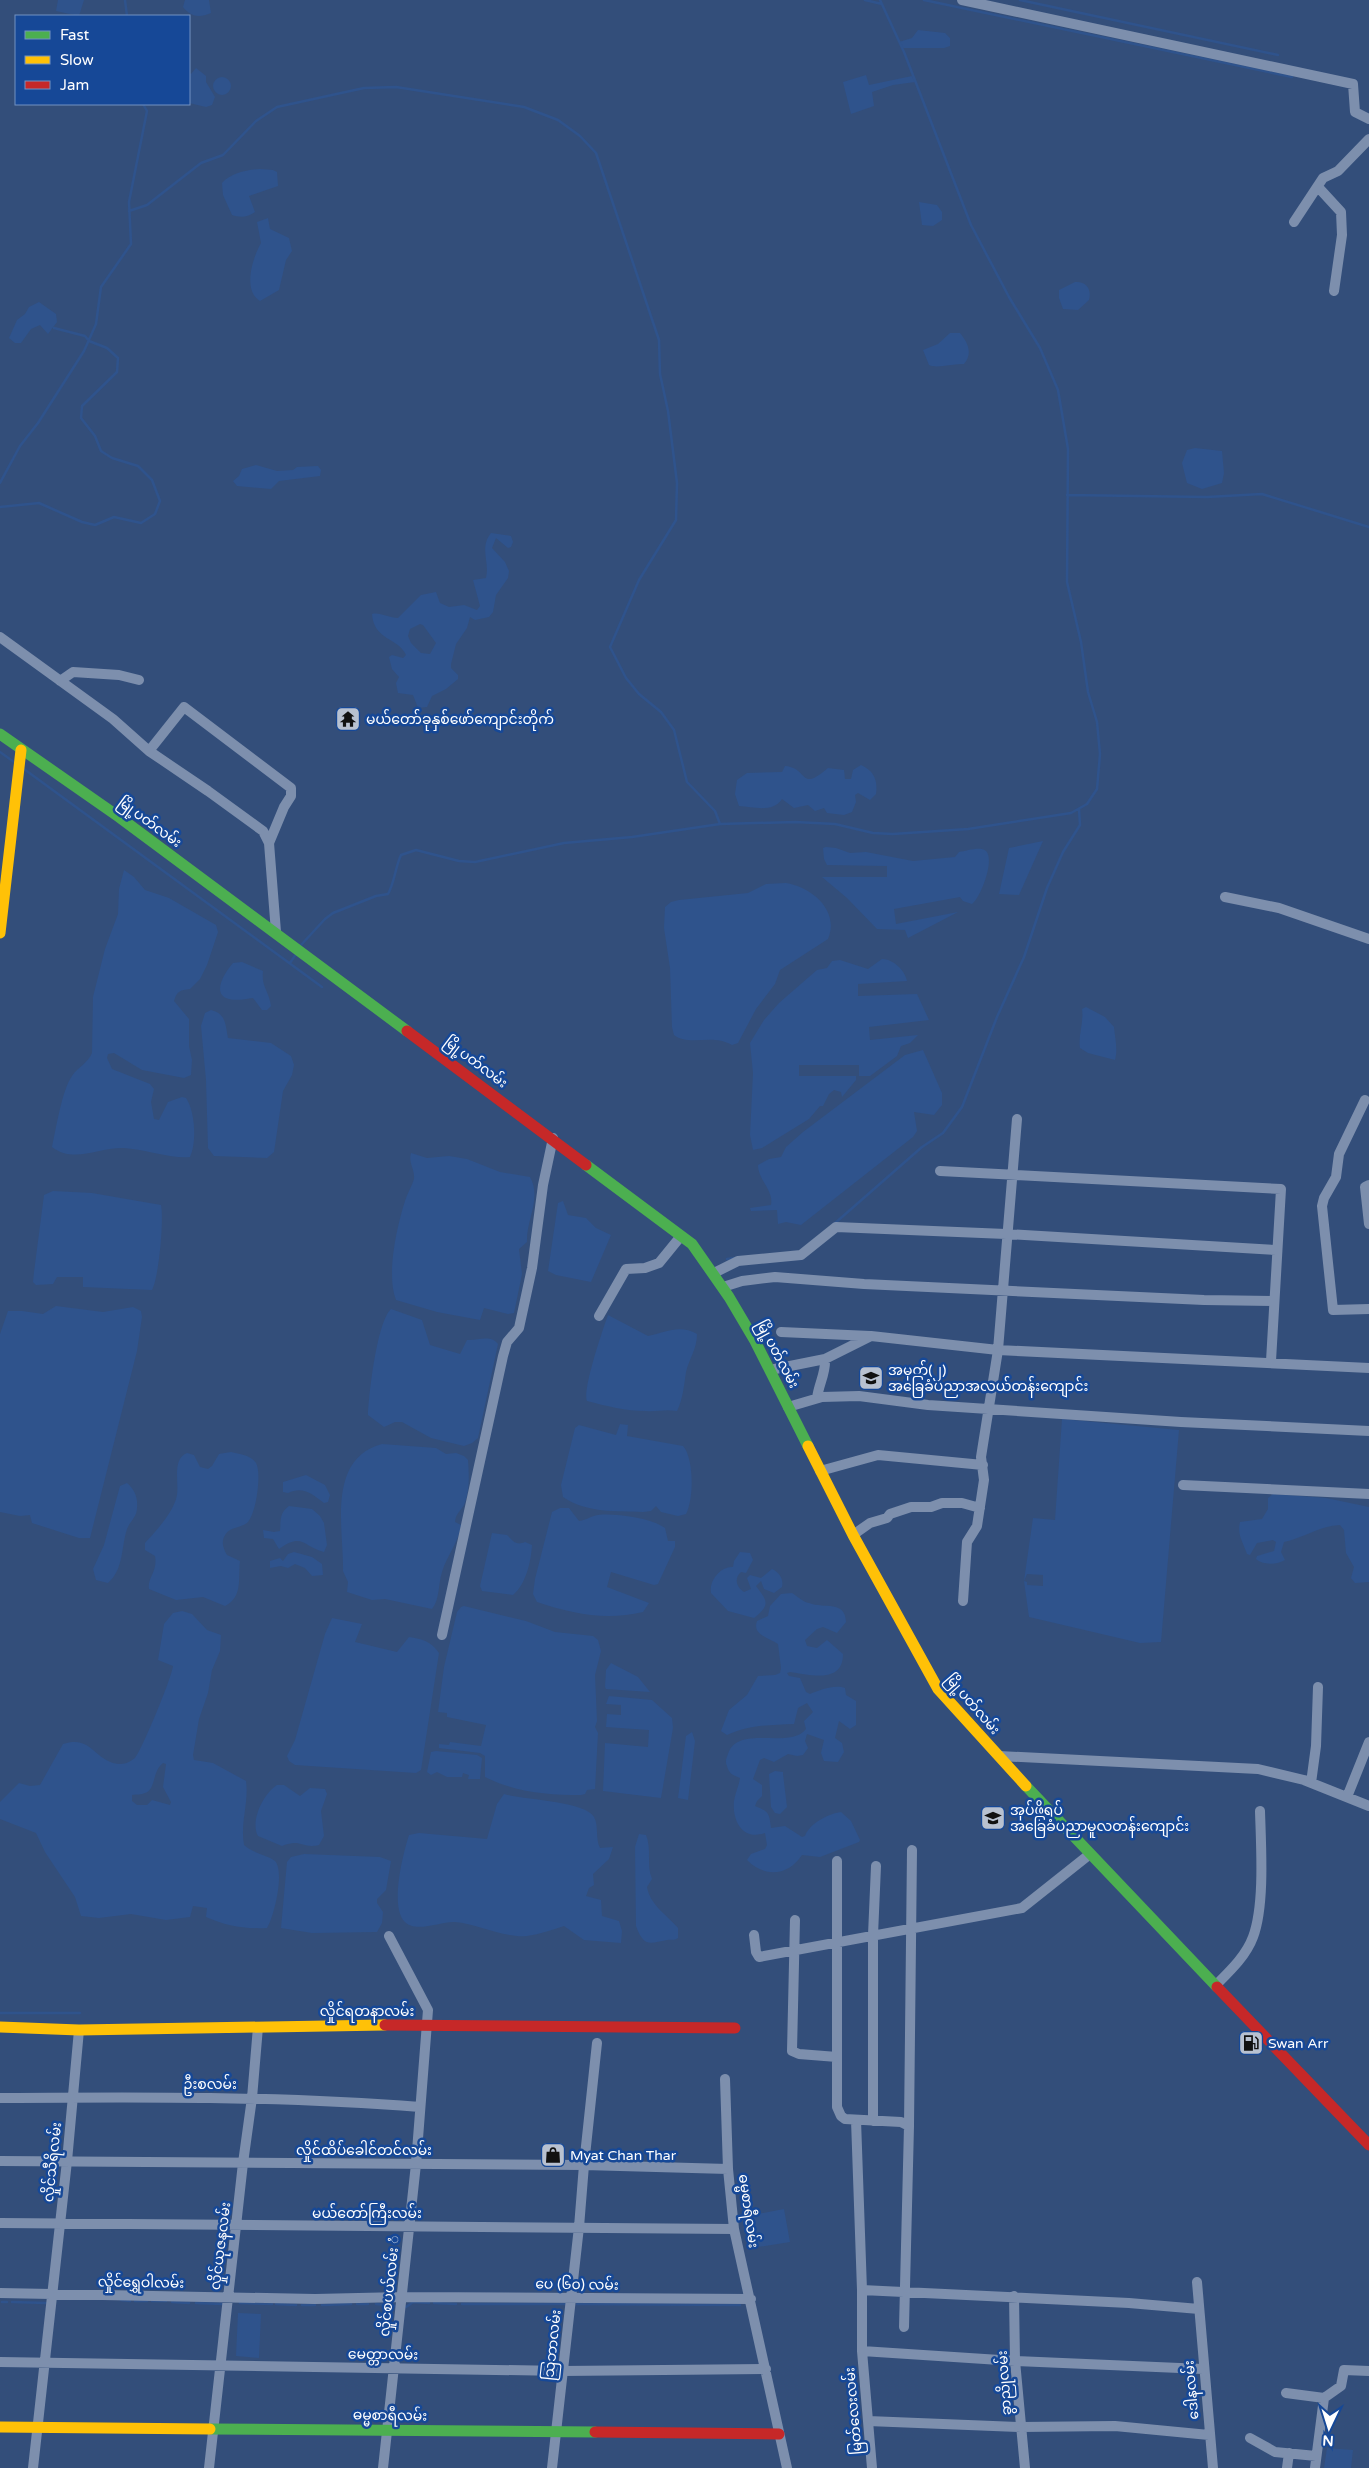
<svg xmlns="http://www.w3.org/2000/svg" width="1369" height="2468" viewBox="0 0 1369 2468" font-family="'Varela Round','Noto Sans Myanmar',sans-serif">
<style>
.water{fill:#2f538c;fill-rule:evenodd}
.pier{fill:#334e7a}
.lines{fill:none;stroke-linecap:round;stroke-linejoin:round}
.stream{stroke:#2f538c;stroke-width:2.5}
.street{stroke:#7d8fad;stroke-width:10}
.fast{stroke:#4caf50;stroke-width:11}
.slow{stroke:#ffc107;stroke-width:11}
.jam{stroke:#c62828;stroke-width:11}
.labels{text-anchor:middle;stroke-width:5;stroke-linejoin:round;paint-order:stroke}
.poi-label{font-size:14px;fill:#fff;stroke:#164897;text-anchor:start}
.street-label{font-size:14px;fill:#fff;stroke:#164897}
</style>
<rect width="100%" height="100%" fill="#334e7a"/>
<path class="water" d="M58,0H84L79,16L56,11Z
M185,0H209L211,13C199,18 191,17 183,7Z
M918,30L945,33L950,38V46L944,48H902L899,42L912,38Z
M196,68L206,76V82L215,97L212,105L206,107L189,103V72L191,74Z
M866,75L869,85L912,76L915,82L893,85L872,92L874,106L851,114L843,82Z
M213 86a9 9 0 1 1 18 0a9 9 0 1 1-18 0Z
M260,169L273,170L277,172L278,186L249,196L255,212C248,217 241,218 232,215L223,195L222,183C231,173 246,170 260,169Z
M919,202L937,205L942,212V220L933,226L922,225Z
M268,218L270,229L289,238L292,251L286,260L279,290L260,301C242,290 253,257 261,243L257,222Z
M1075,282C1086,281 1092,289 1089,300L1078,310L1063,309L1059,298V290Z
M39,302L56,314L57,322L48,334L40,325L31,329L21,343H15L9,338L17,320L25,314L29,307Z
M950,333H960C968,343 973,353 964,364C953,363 938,369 929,365L923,350L938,344Z
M1195,448L1222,451L1224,473L1222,483L1202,489L1187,483L1182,463L1187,450Z
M256,465L277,471L293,470L297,467L318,466L321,470L320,476L279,481L271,489L237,486L233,481L239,476L242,469Z
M491,533L511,536L513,542L511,547L508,548L496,538L492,548L505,562L509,571L508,578L496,595L493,612L489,617L475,620L470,617L467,628L456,644L451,664V668L458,675V679L446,689L432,696L427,707L418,708L413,695L398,693L396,683L399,677L392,669L389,657L392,655L403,658L406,655C398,637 374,641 372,614C380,612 389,618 398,618L421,595L436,592L440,603L449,607L464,605L477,610L480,606L473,580L486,578C490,562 479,548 491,533ZM420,624L423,625L436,643L430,654L421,653L411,643L408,636L410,629Z
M861,765C874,771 878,780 876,794L870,800L858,793L855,795L856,802L852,812L844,815L827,813L824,808L815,811L808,805L794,808L782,799C773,813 754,807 739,806L735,794L737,780L747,773L782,772L785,766C809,768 799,793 828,768L844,770L845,779H851L853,770Z
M1043,841L1019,895L999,894L1009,848Z
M826,847L836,848L850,853L866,852L913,861L955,857L959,852C967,851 980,846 986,851C995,860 981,897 972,904L963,901L960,897L894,909L896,924L958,912L908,938L905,930L877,929L847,898L822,877H887V866L827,865L824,859L823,848Z
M124,870L134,877L145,890L169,898L216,925L218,932L207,965L200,979L190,989C180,990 177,991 174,1001L189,1019V1046L192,1060L191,1075L184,1078L142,1070L114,1053L108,1054L107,1058L112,1069L150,1084L154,1089L151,1102L154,1119L159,1120L168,1102L182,1097L186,1098C195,1111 197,1142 190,1157C172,1159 143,1149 124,1148C99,1147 74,1164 52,1147C56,1129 62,1090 72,1076C78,1067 88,1063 92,1053L93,997L105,949L118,914L119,889Z
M786,883C812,887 840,911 828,939L780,970L775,984L756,1009L738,1043L732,1045C712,1033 690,1047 674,1035L672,1027L670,968L664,928L665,907L671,902L679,900L748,893L766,884Z
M882,959C893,959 905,970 907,981L858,984V996L917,994L929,1020L869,1027L870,1040L918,1035L910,1043L901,1046L897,1056L870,1076H859V1065H799V1076H856V1080L842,1097L841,1092L834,1090L829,1094L823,1106H820L809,1119L762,1148L753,1150L750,1135L753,1073L750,1043L764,1020L779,1003L817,970L827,968L832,961L840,960L868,969Z
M242,962L263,971C261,987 269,991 271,1006L267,1010H262L253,998C246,999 236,1001 229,999C210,994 226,971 233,963Z
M1086,1007L1105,1017L1114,1027C1115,1038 1118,1050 1115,1060L1088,1053L1080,1048C1078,1035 1084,1023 1082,1009Z
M211,1010C226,1014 225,1023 228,1038L271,1043L291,1056L294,1065L292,1075L283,1091L274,1152L267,1158L214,1156L208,1148L206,1080L201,1026L205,1013Z
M923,1050L942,1093V1105L934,1115L914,1112L917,1131L913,1137L801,1225L786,1222L778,1224L777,1210L751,1211L750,1208L771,1205C774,1190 758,1180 758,1165L769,1159L781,1157L786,1147L803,1132L905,1055Z
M411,1153L427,1158L449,1156L467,1159L500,1172L530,1177C542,1198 526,1220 527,1242L519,1249L522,1274L514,1313L508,1314L484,1308L480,1320L437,1312L396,1300C386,1275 397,1226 405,1201C407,1194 412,1186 414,1179C415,1169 408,1163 411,1153Z
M53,1191L92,1193L161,1205C164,1219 159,1277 152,1290L83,1287V1277H57L53,1284L36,1285L33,1282L34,1272L44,1195Z
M563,1201L568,1215L586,1218L596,1228L611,1235L591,1282L556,1275L548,1271L558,1203Z
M56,1306L103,1312L133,1307L141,1311L142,1317L137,1351L90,1538H79L32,1523L30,1515L20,1516L0,1512V1334L8,1311H22L43,1314Z
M391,1309L422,1320L430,1345L460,1354L467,1340C478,1341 490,1334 498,1344L478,1438L472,1443L464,1446L431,1438L402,1422H395L384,1427L368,1415C369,1393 377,1322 391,1309Z
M608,1315L648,1336C666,1332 680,1324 697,1334C697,1349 689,1359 686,1372C684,1385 683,1399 677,1411C664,1409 657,1412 646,1411C626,1411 606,1406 587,1401C582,1390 603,1329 608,1315Z
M1062,1419L1179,1430L1161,1642L1140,1643L1029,1617L1024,1581L1033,1518L1055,1520Z
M620,1424L628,1425L627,1436L683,1446C694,1458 694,1499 686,1514L678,1516L661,1512L656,1506L651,1511L643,1512C617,1511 586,1513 563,1497L561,1485L575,1428L579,1425L616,1435Z
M382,1444L436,1448L446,1454L456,1453L464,1456L468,1460C469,1474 470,1492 464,1505C460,1512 456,1513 455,1522L461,1525C459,1542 447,1555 442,1572C438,1584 440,1599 432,1609L385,1599L372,1600L347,1592L348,1582L343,1571C344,1530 326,1459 382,1444Z
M231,1452C239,1454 251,1455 256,1463C262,1473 256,1515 247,1523C240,1528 228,1527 224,1537C221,1543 224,1550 227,1555L240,1561C238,1579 243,1597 225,1606L203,1597L176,1600L149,1589C147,1578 158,1571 155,1556L145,1550V1543C156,1531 174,1512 177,1495C179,1481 172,1459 187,1453L194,1455L200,1467L208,1469L212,1466L219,1454Z
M306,1475L325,1485L330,1495L328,1502L324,1503C312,1494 303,1486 288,1493L283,1492V1482Z
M127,1483C135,1490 138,1498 137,1508C137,1517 130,1521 127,1529C121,1547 124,1569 108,1583L96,1580L93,1569L104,1545L120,1486Z
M1273,1494L1326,1498L1369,1507V1582L1355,1583L1351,1578L1354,1567L1346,1553L1344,1530L1340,1525C1319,1526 1303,1538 1284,1542L1281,1552L1285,1560C1277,1565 1262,1565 1256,1559L1257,1556L1274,1551L1276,1542L1273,1540L1257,1543L1250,1555L1247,1554C1243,1542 1237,1535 1240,1522L1262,1519L1268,1509V1498Z
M289,1506L312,1509L320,1516L324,1523L327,1545L324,1552C303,1547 303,1532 279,1549L273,1539L264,1538L263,1530L274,1532L280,1531C281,1521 279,1513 289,1506Z
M560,1508H569L579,1521C587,1520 591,1516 598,1515C615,1513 651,1518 665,1528L668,1541H675V1547L658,1584L654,1585L611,1572L607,1587L649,1603L643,1612C606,1621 573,1614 537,1602L533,1594L535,1579L552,1512Z
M492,1533L507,1535C513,1541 516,1546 525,1542L532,1545C531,1562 526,1584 513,1595L482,1591L480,1586Z
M294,1552L312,1557L322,1564L323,1575L312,1576L305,1568L295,1564L288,1568L281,1566L270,1568V1561L280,1558L283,1561L288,1554Z
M740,1552L750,1553L753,1560L746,1573L741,1572C734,1578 736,1587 744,1592L751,1589L747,1578L750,1575L761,1578L772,1569C779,1572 784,1579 782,1587L774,1593L764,1589L761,1581L756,1586C766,1600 772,1604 754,1618L728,1611L711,1593C709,1580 721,1566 733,1567L734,1561Z
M792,1593C797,1596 803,1602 809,1603C825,1609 845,1600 846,1622L837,1633L823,1627L817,1629L805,1640L807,1646L817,1648L827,1640L843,1654C843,1684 810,1675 790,1672L787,1673L789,1676L800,1678L806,1692L810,1694C819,1690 835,1684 845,1688L846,1695L856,1701V1725L850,1729L839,1721L835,1738L842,1743L844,1752L838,1762L824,1761L821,1753L824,1740L807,1734L805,1741L808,1748L803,1755L797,1756L788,1754L774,1762L764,1758L760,1760L753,1779L762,1785V1796L757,1801L755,1806C770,1812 769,1814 771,1828L785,1826L802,1837L805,1836C810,1823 828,1814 841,1812L851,1821L860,1840L859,1842L820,1857L802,1855C788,1876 765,1878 747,1860L751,1854L765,1849L767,1845L765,1833C743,1841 732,1821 734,1801C735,1793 739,1786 740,1778C733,1775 729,1774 727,1766C725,1762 726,1759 728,1754C738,1724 790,1750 806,1729L804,1721L813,1712L807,1703L798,1708L794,1724C769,1725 749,1725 727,1735L721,1731L729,1710L747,1695L758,1676L775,1675L780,1673L781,1668L778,1644C769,1638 752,1635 757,1621L768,1616L770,1606L781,1594Z
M464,1606L526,1621L555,1632L593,1636L598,1640L601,1651L595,1675L597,1721L595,1727L598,1733L595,1789L587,1790L585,1794L581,1795C547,1795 515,1792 485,1777V1756L480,1753L439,1748V1744L449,1745L450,1742L481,1746L486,1725L447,1717V1713L438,1712L444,1667L457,1612L461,1607Z
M182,1611L192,1614L207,1630L221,1635L220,1651L212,1670L208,1693L199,1719L193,1755L194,1760L213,1763L246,1781C249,1803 240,1823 244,1845C254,1854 268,1855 275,1861C285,1872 274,1917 267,1928C244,1929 226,1926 206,1917L207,1908L193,1906L190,1917L166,1920L131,1914L99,1918L81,1916L75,1897L45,1852L36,1833L0,1819V1802L19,1783L30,1786L40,1785L63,1744C93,1734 94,1763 121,1764C126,1764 131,1761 135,1758C142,1750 172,1677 173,1666L158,1660L164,1624L173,1613ZM163,1763L166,1764L163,1787L171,1802L170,1805L152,1800L147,1805H137L132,1801V1795C137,1794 141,1795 145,1793C156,1790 152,1771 163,1763Z
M332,1618L362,1624L355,1642L397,1652L409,1637C422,1639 431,1641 439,1653L421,1770L416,1773L295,1765L289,1761L287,1756L295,1740L325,1634Z
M611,1663L638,1677L650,1692L606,1689L605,1687L606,1670Z
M609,1696L652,1700L672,1718L673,1728L661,1798L603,1791L605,1743L648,1747L649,1730L606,1727L607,1714L621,1715V1705L606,1704Z
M692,1732L695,1741L689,1792L688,1800L678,1798L686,1736Z
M436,1751L477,1755L482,1758L480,1779H468L469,1775L463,1773L462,1777H447L437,1772L431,1775L427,1772L431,1752Z
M775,1771L783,1772V1774L787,1807L780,1814L775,1813L771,1807L769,1774Z
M277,1785H284L300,1796L310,1788L325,1789L327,1794L321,1811L324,1836L319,1845C302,1849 301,1838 282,1846L258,1836C250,1821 263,1794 277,1785Z
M504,1794C523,1800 585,1801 594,1817C599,1826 595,1838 600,1848L613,1847L609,1859L593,1874L594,1885L589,1888L586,1896L601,1900L602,1916L619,1921L622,1931L621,1943L584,1940L564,1926C552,1930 540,1934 527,1936C504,1938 478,1924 455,1922C441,1921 415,1934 404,1921C390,1905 403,1854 409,1835L419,1833L487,1839L497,1804Z
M639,1834L646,1835C652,1850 646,1865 652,1879L647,1887C650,1905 667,1915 678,1928V1938C673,1941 672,1939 667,1940C650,1943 644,1948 636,1926L635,1847Z
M304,1854L380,1857L391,1861L386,1890L377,1899V1903L383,1912L382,1923L377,1932L312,1933L281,1928L287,1862L291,1857Z
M784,2209L790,2242L758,2247L752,2215Z
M238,2313L261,2314L259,2358L236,2356Z
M1327,2448L1353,2450L1351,2468H1324Z"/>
<path class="pier" d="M1027,1574L1043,1575V1586L1027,1585V1582L1024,1581Z"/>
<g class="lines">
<path class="stream" d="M125,0L127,16
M865,0L882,4
M924,0L1292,77
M1020,0L1278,55
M129,211L147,205L201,163L223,155L256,121L277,107L364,88L396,87L524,107L558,120L580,136L596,153L659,340L660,374L668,411L677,483L676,520L639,580L610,647L626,678L639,694L661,712L674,730L687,782L715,811L720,824
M0,483L20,446L38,423L84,351L96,324L101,287L131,244L129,202L147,111L143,104
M1067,495L1207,497L1262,494L1369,527
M0,507L39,503L82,522L95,525L114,517L141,523L155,514L160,501L152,480L138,466L112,458L101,451L95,436L81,418L82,406L117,372L118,358L107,348L89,341L85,336L54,328
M0,752L14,762
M24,769L322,987
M301,945L325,919L333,913L376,896L388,894C395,881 395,868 401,855L416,850L459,861L475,862L564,843L632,837L720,824L795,822L835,824L873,833L893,834L968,829L1071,813L1087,804L1097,789L1100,754L1097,722L1088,692L1081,642L1067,582L1068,449L1058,390L1040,348L1009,297L971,225L904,52L880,0
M290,963L296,954
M834,1224L922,1147L943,1133L962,1107L997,1017L1024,957L1047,888L1063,852L1080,825L1079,809
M727,1259L735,1258
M0,2013H80
M121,2300L130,2301
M135,2301H147
M152,2301H166
M2,2302H7
M12,2302L46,2303
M172,2302L189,2303
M196,2303L223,2304
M240,2303L272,2304
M434,2303L456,2304
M276,2304L296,2305
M357,2304H368
M376,2304L395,2306
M462,2304H567
M577,2304L740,2305
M302,2305H315
M322,2305L351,2304
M406,2307L413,2302L429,2303"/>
<path class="street" d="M962,0L1353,84L1355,112L1369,119
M1318,187L1341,212L1342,235L1334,291
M1294,222L1323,178L1338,171L1369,139
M0,637L113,719L149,751L208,791L263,831L269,843
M60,681L73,672L119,675L139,680
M149,751L184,707L291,788V796L284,807L269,843L276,932
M1225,897L1279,908L1369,939
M1365,1100L1339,1154L1336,1177L1324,1198L1322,1206L1333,1310L1369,1309
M940,1171L1281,1189L1271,1361
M1369,1185L1365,1187L1369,1224
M714,1273L738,1261L801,1255L836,1227L1006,1234L1276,1250
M723,1287L742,1281L775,1277L864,1284L1204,1300L1274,1301
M599,1316L626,1269L645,1268L659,1263L681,1236
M781,1332L870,1336
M770,1370L825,1359L871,1336L998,1350L1369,1368
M817,1398C819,1383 826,1373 825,1359
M788,1407L822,1397L859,1396L928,1405L1181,1422L1369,1431
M820,1471L878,1455L983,1465
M1183,1485L1369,1494
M853,1535L870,1523L887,1518L890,1514L911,1507H931L942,1503H962L980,1508
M963,1601L967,1542L977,1526L984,1480L981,1457L998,1350L1017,1119
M442,1635L503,1356L507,1342L519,1328L532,1268L543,1185L553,1138
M999,1756L1258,1769L1304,1780L1369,1806
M1311,1783L1316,1746L1318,1687
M1347,1797L1369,1742
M837,1861V2107L841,2116L845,2119L901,2122L909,2126L904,2327
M795,1920L792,2051L799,2054L837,2057
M754,1935L756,1952L759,1957L1022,1908L1090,1854
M1216,1985C1230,1971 1246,1956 1253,1937C1265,1905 1261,1846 1260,1811
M725,2079L728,2169L734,2229L787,2468
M0,2098C140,2097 280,2096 420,2107
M856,2120L862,2290V2351L872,2468
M873,2121V1935L876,1866
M909,2126L912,1850
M0,2161L584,2165L728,2169
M0,2223L734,2229
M1197,2282L1213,2468
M862,2290L1129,2303L1199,2309
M0,2293L315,2299L402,2297L751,2299
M1014,2296L1015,2361L1025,2468
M862,2351L1015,2361L1203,2369
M0,2362L563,2371L766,2369
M1286,2393L1324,2398L1341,2386L1344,2370L1369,2371
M868,2421L1021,2427L1115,2426L1209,2435
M1250,2438L1275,2452L1316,2456
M33,2468L67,2161L79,2030
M209,2468L243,2163L252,2098L258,2027
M383,2468L416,2164L428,2010L389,1936
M552,2468L579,2227L584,2165L597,2043
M1287,2468L1289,2453
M1315,2468L1324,2398"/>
<path class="fast" d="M0,734L119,817L407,1031
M586,1165L692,1244L729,1297L755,1341L808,1446
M1026,1786L1217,1987
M210,2429L595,2432"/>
<path class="slow" d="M0,933L21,750
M808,1446L853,1535L938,1689L1026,1786
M0,2027L79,2030L385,2025
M0,2427L210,2429"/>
<path class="jam" d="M407,1031L586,1165
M1217,1987L1369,2145
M385,2025L735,2028
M595,2432L779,2434"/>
</g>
<defs>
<symbol id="temple-square" viewBox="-11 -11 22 22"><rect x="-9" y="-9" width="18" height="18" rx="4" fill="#b8c1d0" stroke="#164897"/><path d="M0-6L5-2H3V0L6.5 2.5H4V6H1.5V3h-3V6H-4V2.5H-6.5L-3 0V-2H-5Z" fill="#111"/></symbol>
<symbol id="school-square" viewBox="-11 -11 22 22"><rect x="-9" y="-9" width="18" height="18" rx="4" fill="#b8c1d0" stroke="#164897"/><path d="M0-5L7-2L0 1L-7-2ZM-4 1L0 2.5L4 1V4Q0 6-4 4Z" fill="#111"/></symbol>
<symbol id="fuel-square" viewBox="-11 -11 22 22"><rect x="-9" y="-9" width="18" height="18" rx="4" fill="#b8c1d0" stroke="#164897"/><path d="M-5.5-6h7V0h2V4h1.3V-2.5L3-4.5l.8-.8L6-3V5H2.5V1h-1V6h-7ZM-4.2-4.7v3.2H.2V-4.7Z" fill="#111"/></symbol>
<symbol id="shop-square" viewBox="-11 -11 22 22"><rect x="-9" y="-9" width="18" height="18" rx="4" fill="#b8c1d0" stroke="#164897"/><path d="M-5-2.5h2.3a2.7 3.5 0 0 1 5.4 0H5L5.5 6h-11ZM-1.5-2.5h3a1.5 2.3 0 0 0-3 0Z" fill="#111"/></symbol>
</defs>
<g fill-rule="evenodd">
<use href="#temple-square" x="334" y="705" width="28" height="28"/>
<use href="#school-square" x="857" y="1364" width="28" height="28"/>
<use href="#school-square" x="979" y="1804" width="28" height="28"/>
<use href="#fuel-square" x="1237" y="2029" width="28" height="28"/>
<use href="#shop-square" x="539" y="2141" width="28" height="28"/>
</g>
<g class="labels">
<g class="poi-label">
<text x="366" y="724">မယ်တော်ခုနှစ်ဖော်ကျောင်းတိုက်</text>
<text x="888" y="1375">အမှတ်(၂)<tspan x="888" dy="16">အခြေခံပညာအလယ်တန်းကျောင်း</tspan></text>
<text x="1010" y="1815">အုပ်ဖိုရပ်<tspan x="1010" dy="16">အခြေခံပညာမူလတန်းကျောင်း</tspan></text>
<text x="1268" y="2048">Swan Arr</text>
<text x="570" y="2160">Myat Chan Thar</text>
</g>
<g class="street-label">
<text transform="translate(150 822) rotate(36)" y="5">မြို့ပတ်လမ်း</text>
<text transform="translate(476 1062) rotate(37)" y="5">မြို့ပတ်လမ်း</text>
<text transform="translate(778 1354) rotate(62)" y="5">မြို့ပတ်လမ်း</text>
<text transform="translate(973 1704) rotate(49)" y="5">မြို့ပတ်လမ်း</text>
<text x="367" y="2016">လှိုင်ရတနာလမ်း</text>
<text x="210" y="2089">ဦးစလမ်း</text>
<text x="364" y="2155">လှိုင်ထိပ်ခေါင်တင်လမ်း</text>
<text transform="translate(52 2162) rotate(-84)" y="5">လှိုင်သီရိလမ်း</text>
<text transform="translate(749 2211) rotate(82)" y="5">ဓမ္မစာရီလမ်း</text>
<text x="367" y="2218">မယ်တော်ကြီးလမ်း</text>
<text transform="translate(220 2246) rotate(-83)" y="5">လှိုင်ယုဇနလမ်း</text>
<text transform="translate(141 2282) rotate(1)" y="5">လှိုင်ရွှေဝါလမ်း</text>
<text transform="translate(577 2284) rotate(1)" y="5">ပေ (၆၀) လမ်း</text>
<text transform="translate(389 2286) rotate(-84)" y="5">လှိုင်စပယ်လမ်း ံ</text>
<text transform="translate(552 2345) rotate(-84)" y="5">သြဘာလမ်း</text>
<text transform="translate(383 2354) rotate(1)" y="5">မေတ္တာလမ်း</text>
<text transform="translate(1004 2383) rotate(-94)" y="5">ခွာညိုလမ်း</text>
<text transform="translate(1191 2390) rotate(-95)" y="5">ဒေါနလမ်း</text>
<text transform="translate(853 2411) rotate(-95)" y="5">မြတ်လေးလမ်း</text>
<text transform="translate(390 2415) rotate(1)" y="5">ဓမ္မစာရီလမ်း</text>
</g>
</g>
<rect x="15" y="15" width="175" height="90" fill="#164897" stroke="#7391c1"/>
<rect x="25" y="31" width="25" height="8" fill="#4caf50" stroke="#7391c1"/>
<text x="60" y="40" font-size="15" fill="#ffffff">Fast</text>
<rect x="25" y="56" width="25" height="8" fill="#ffc107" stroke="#7391c1"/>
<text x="60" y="65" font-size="15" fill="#ffffff">Slow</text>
<rect x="25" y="81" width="25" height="8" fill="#c62828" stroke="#7391c1"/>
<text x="60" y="90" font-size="15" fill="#ffffff">Jam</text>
<g transform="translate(1329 2428) rotate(184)" stroke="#164897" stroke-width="4" paint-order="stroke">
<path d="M0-4L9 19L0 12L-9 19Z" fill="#ffffff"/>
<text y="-8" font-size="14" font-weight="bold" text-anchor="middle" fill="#ffffff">N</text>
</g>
</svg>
